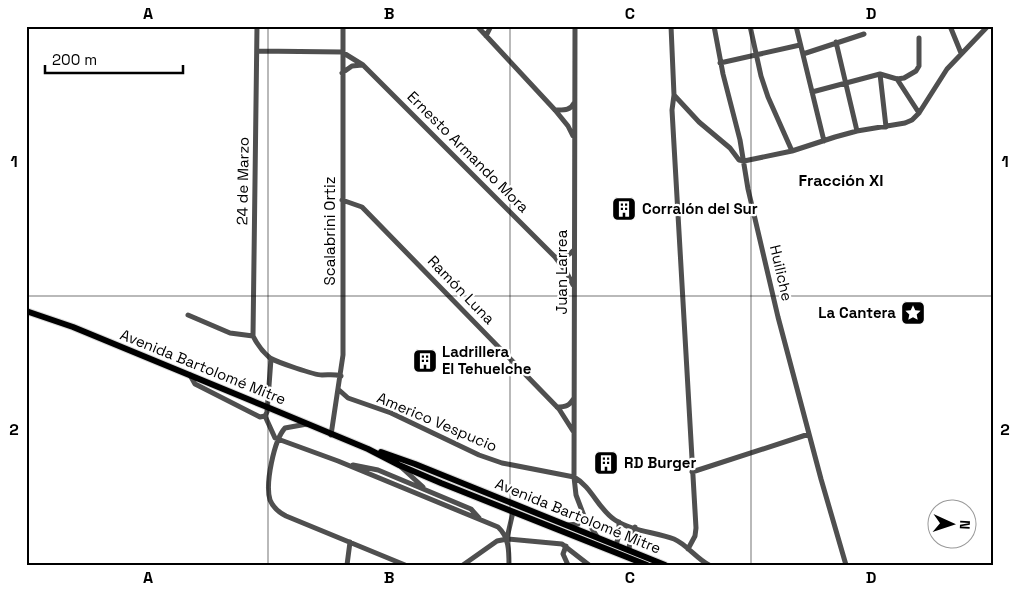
<svg xmlns="http://www.w3.org/2000/svg" width="1019" height="591" viewBox="0 0 1019 591" font-family="'Space Grotesk',sans-serif">
<style>
.lines{fill:none;stroke-linecap:round;stroke-linejoin:round}
.major-casing{stroke:#dbdbdb;stroke-width:8}
.minor{stroke:#4f4f4f;stroke-width:5}
.major{stroke:#000;stroke-width:6}
.grid{fill:none;stroke:#000;stroke-width:1;stroke-opacity:0.55}
.labels{text-anchor:middle;stroke-width:4.5;stroke-linejoin:round;paint-order:stroke}
.street-label{font-size:15px;fill:#000;stroke:#fff}
.poi-label{font-size:15px;font-weight:bold;fill:#000;stroke:#fff;text-anchor:start}
.neighbourhood-label{font-size:16px;font-weight:bold;fill:#000;stroke:#fff}
.neatline{fill:none;stroke:#000;stroke-width:2}
.grid-label{font-size:16px;text-anchor:middle;font-weight:bold;fill:#000}
</style>
<rect width="100%" height="100%" fill="#fff"/>
<g class="lines">
<defs>
<path id="major" d="M26,311L73,327L267,407L368,449L399,465L441,483L647,565
M381,452L415,464L665,565"/>
</defs>
<use href="#major" class="major-casing"/>
<path class="minor" d="M477,26L555,110L568,126L573,136
M575,26L574,477L576,495L584,516
M671,26L674,95L699,122L730,148L739,160L744,161
M714,26L723,74L740,140L748,189L778,317L821,479L846,565
M796,26L824,141
M950,26L961,53
M486,36L491,26
M836,42L857,131
M257,51L342,52L363,65L555,257L567,273L573,285
M803,54L864,34
M720,63L800,45
M342,73L352,66L362,65
M880,74L886,127
M897,79L919,113
M812,92L880,74L897,79L904,78L916,71L919,66V38
M674,95L672,110L696,528L695,536L688,549
M555,110C564,110 570,111 574,103
M792,151L835,137L857,131L905,123L912,120L919,113L947,69L988,26
M744,161L792,151L768,97L761,76L750,26
M342,200L362,207L559,409L573,431
M555,257C564,258 568,256 574,250
M188,315L230,333L253,336C257,344 263,352 270,358C277,362 314,375 322,375C330,375 334,374 341,376
M253,336L257,26
M190,375L195,384L199,386L260,417L265,416L267,412L271,359
M339,390L348,398L391,413L479,455L502,463L574,477C592,487 598,509 615,520C631,531 655,532 674,539C686,544 696,558 709,565
M557,407C566,407 569,406 574,398
M265,416L275,438L338,461L498,527C509,537 509,551 509,565
M307,424L285,428C274,440 265,484 270,500C273,507 280,513 286,516L405,565
M331,435L343,355V26
M353,465L378,470L471,509L479,518
M400,466L423,487
M692,472L809,434
M568,525L578,524L584,516L598,538
M507,538L513,512
M616,545L619,535V522
M566,546L563,554L568,565
M629,550L630,540L635,527
M347,565L350,542
M463,565L497,541L507,539L562,544L589,565"/>
<use href="#major" class="major"/>
</g>
<path class="grid" d="M268,26V565M510,26V565M751,26V565M26,296H993"/>
<defs>
<symbol id="building-square" viewBox="-11 -11 22 22"><rect x="-9" y="-9" width="18" height="18" rx="4" fill="#000" stroke="#fff"/><path d="M-4-6H4V6H1V3H-1V6H-4ZM-2.5-4.3h1.7v1.8h-1.7ZM.8-4.3h1.7v1.8H.8ZM-2.5-1h1.7V.8h-1.7ZM.8-1h1.7V.8H.8Z" fill="#fff"/></symbol>
<symbol id="sight-square" viewBox="-11 -11 22 22"><rect x="-9" y="-9" width="18" height="18" rx="4" fill="#000" stroke="#fff"/><path d="M0-6L1.8-2.2L6-1.7L2.9 1.2L3.7 5.4L0 3.3L-3.7 5.4L-2.9 1.2L-6-1.7L-1.8-2.2Z" fill="#fff"/></symbol>
</defs>
<g fill-rule="evenodd">
<use href="#building-square" x="610" y="195" width="28" height="28"/>
<use href="#sight-square" x="899" y="299" width="28" height="28"/>
<use href="#building-square" x="411" y="347" width="28" height="28"/>
<use href="#building-square" x="592" y="449" width="28" height="28"/>
</g>
<g class="labels">
<g class="street-label">
<text transform="translate(468 152) rotate(45)" y="5">Ernesto Armando Mora</text>
<text transform="translate(243 181) rotate(-89)" y="5">24 de Marzo</text>
<text transform="translate(330 231) rotate(-90)" y="5">Scalabrini Ortiz</text>
<text transform="translate(562 272) rotate(-90)" y="5">Juan Larrea</text>
<text transform="translate(781 273) rotate(77)" y="5">Huiliche</text>
<text transform="translate(461 290) rotate(46)" y="5">Ramón Luna</text>
<text transform="translate(203 367) rotate(22)" y="5">Avenida Bartolomé Mitre</text>
<text transform="translate(437 422) rotate(23)" y="5">Americo Vespucio</text>
<text transform="translate(578 516) rotate(22)" y="5">Avenida Bartolomé Mitre</text>
</g>
<g class="poi-label">
<text x="642" y="214">Corralón del Sur</text>
<text x="896" y="318" text-anchor="end">La Cantera</text>
<text x="442" y="357">Ladrillera<tspan x="442" dy="17">El Tehuelche</tspan></text>
<text x="624" y="468">RD Burger</text>
</g>
<g class="neighbourhood-label">
<text x="841" y="186">Fracción XI</text>
</g>
</g>
<rect width="1019" height="591" fill="none" stroke="#ffffff" stroke-width="55"/>
<g transform="translate(952 524) rotate(93)"><circle r="24" fill="#ffffff" stroke="#999999"/>
<path d="M0-4L9 19L0 12L-9 19Z" fill="#000000"/>
<text y="-8" font-size="14" font-weight="bold" text-anchor="middle" fill="#000000">N</text>
</g>
<path d="M45 65v8h138v-8" fill="none" stroke="#000000" stroke-width="2.5"/>
<text x="52" y="65" font-size="15" fill="#000000" stroke="#ffffff" stroke-width="4" paint-order="stroke">200 m</text>
<rect x="28" y="28" width="964" height="536" class="neatline"/>
<g class="grid-label">
<text x="148" y="19">A</text>
<text x="389" y="19">B</text>
<text x="630" y="19">C</text>
<text x="871" y="19">D</text>
<text x="14" y="167">1</text>
<text x="1005" y="167">1</text>
<text x="14" y="435">2</text>
<text x="1005" y="435">2</text>
<text x="148" y="583">A</text>
<text x="389" y="583">B</text>
<text x="630" y="583">C</text>
<text x="871" y="583">D</text>
</g>
</svg>
